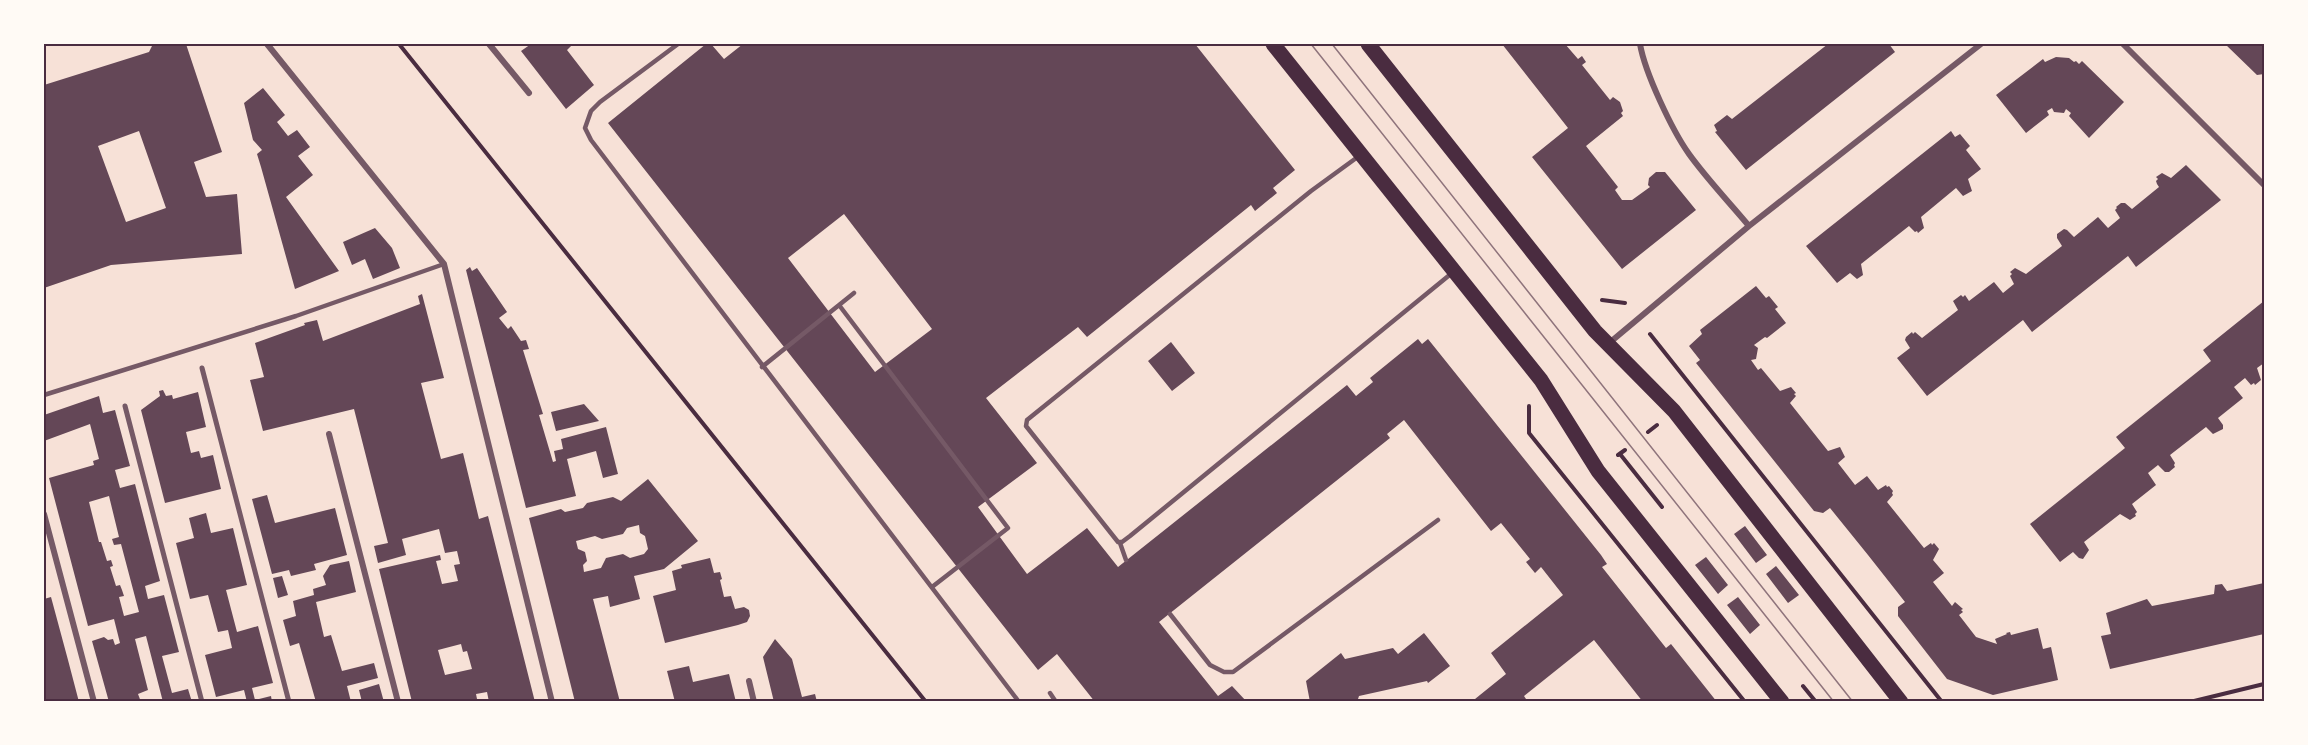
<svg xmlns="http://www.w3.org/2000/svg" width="2308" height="745" viewBox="0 0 2308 745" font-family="'Source Sans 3',sans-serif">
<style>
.building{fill:#644757;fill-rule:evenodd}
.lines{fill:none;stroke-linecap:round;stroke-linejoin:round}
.path{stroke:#4a2c40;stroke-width:4}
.service{stroke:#755966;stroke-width:4.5}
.pedestrian{stroke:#755966;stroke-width:5}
.minor{stroke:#755966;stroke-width:6}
.primary{stroke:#4a2c40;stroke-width:15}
.tram{stroke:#8f747c;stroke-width:1.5}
.neatline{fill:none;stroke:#4a2c40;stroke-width:2}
</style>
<rect width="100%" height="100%" fill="#f7e1d7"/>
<path class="building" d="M153,44H165L168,46L186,44L222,152L194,162L206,197L237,194L242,254L111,265L44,288V85L149,52ZM139,131L166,208L126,222L98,146Z
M531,44H571L572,45L567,50L594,85L566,109L521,51Z
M706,44H711L724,59L743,44H1195L1295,170L1273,188L1277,193L1255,211L1251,205L1087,337L1078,327L986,398L1037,463L978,507L1027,574L1087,528L1118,567L1347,385L1356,396L1373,382L1370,378L1418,339L1422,344L1428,339L1601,555L1607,564L1602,567L1666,648L1671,644L1717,702H1643L1594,640L1524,696L1528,702H1476L1475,699L1506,674L1491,653L1563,595L1541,567L1535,573L1526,562L1530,559L1501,523L1491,531L1404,420L1387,434L1390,438L1159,622L1218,696L1232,686L1247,702H1095L1057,654L1038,670L608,123ZM844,214L932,329L875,372L788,258Z
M1502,44H1565L1578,59L1582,56L1586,62L1582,65L1610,100L1613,97L1620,102L1623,111L1621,113L1623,116L1586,146L1618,187L1615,190L1622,200H1632L1650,187L1648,185L1649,178L1656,172H1665L1696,210L1622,269L1532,157L1568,128Z
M1828,44H1889L1895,52L1746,170L1715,132L1717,131L1714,125L1727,115L1732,119Z
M2225,44H2264V74L2257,75Z
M2056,57L2069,58L2074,62L2076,61L2079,64L2082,61L2124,102L2089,138L2069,116L2071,113L2066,109L2064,113L2054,112L2052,108L2047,111L2049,115L2026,133L1996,95L2043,59L2045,62Z
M263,88L285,115L277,122L288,136L297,130L310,147L298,156L313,175L286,197L339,271L295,289L261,167L257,154L262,150L253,140L244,103Z
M1951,131L1955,137L1960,134L1970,146L1966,150L1981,169L1968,179L1972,191L1963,196L1956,188L1921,217L1924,228L1918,233L1917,231L1915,232L1909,226L1861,264L1863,275L1857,279L1850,273L1837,283L1806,246Z
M2186,165L2221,200L2136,267L2128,256L2032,332L2023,320L1927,396L1897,358L1910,348L1905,340L1906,337L1912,332L1913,334L1915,332L1922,338L1958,310L1953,301L1961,295L1963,297L1965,295L1969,301L1994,282L2003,293L2014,284L2010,276L2012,274L2010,272L2015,268L2026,274L2062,246L2057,238V234L2064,229L2067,230L2074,237L2098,217L2108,228L2120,218L2115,210L2117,208L2116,207L2121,203H2125L2132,209L2159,187L2157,184L2156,181L2158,179L2156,177L2162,173L2171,178Z
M375,228L392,248L400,268L373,279L365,259L352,265L343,242Z
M470,267L472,271L477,268L507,312L499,318L508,329L511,326L521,341L526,340L529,349L523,350L543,414L539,415L553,462L556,461L554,451L563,449L561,439L606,427L618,474L603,478L596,451L567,459L576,496L526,508L466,270Z
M1756,286L1766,298L1769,296L1778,307L1775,309L1786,323L1767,338L1765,337L1754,345L1758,348L1756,359L1751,360L1758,370L1761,368L1780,391L1791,387L1796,393L1794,394L1796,396L1790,403L1828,451L1840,447L1845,457L1838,463L1855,485L1867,476L1878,490L1886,485L1887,487L1889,486L1893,491L1892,493L1893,495L1887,502L1924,548L1931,543L1932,545L1934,543L1939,549L1933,560L1944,573L1933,582L1952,606L1955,602L1963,609L1961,610L1963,612L1959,615L1976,637L1997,644L1995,639L2007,634L2006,633L2010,632L2011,635L2038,628L2043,649L2051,647L2058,680L1993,695L1947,679L1898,616V607L1905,602L1868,555L1830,508L1823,513L1814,511L1696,363L1700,360L1689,346L1702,334L1700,330Z
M422,294L444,378L421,383L441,459L463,453L479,519L488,516L535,702H489L487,692L476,694L477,699L471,702H412L379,569L440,555L441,560L436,561L442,584L458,581L454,565L460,564L457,551L445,553L439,529L402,539L406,555L378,563L374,546L388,543L354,409L263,431L250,380L264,377L255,343L305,325L304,323L317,320L323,341L420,304L418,296ZM461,644L463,652L467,651L472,669L445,675L438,650Z
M2264,301V363L2257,368L2261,380L2255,385L2254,383L2251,385L2245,378L2234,387L2243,398L2218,418L2223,425V429L2213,434L2206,427L2170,455L2175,463L2174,465L2175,467L2169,472H2165L2158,465L2148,473L2156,485L2132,504L2137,512L2135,514L2136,516L2130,520L2120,514L2084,542L2089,550L2083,559L2079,558L2073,552L2060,562L2030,524L2125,448L2116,437L2211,361L2203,350Z
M1171,342L1195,373L1172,391L1148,361Z
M163,390L166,396L172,395L173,399L198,392L206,427L186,432L191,453L199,451L201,458L213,455L221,489L165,503L141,410L160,396L159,391Z
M99,396L103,413L115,410L130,466L115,470L120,488L135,484L160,581L145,586L148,599L164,595L179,652L162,656L172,693L188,689L192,702H163L146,636L135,639L148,690L138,694L141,702H109L92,641L104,637L108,640L113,639L115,645L120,643L114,619L88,626L49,478L94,465L93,461L99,459L90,424L44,441V415ZM109,496L119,537L112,539L114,545L121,544L139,612L124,616L119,597L124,596L122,590L120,585L116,586L110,567L113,566L111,560L107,561L101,542H99L89,502Z
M584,404L599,421L556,431L551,412Z
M648,479L698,541L664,569L634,576L640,599L610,607L608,596L593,599L620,702H575L529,518L561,509L565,512L583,508L587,503L613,497L621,501ZM639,525L640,533L645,536L648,549L644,554L630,558L623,554L606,558L601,568L584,572L583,565L587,561L585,552L578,549L576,541L595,536L602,539L623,534L627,528Z
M267,495L275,523L335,508L347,555L314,564L316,570L291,576L289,570L272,574L252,499Z
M206,513L211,533L233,528L247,585L226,590L237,632L258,626L273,683L252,688L255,700L271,696L272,702H247L244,690L216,697L205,655L232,648L228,630L218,632L208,595L190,599L176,543L194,538L189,518Z
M1745,526L1767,555L1756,563L1734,534Z
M1706,557L1728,585L1718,594L1695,565Z
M710,558L714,573L720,572L722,579L720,580L724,597L731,596L735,609L744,607L749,610L750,616L747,622L738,625L665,643L653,596L676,590L672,571L682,568L681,565Z
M349,561L356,592L316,602L324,637L331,635L342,671L374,663L378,678L347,686L351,702H316L299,643L290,646L283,620L296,616L293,601L314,595L313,589L326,585L323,576L330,565Z
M1776,566L1799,595L1788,603L1766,574Z
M282,576L288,595L278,598L273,578Z
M2264,583V634L2110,669L2101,636L2111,634L2106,613L2147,599L2152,606L2214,594L2215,585L2222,584L2227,591Z
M51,597L68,660L79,702H44V599Z
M1738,597L1760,625L1750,634L1727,605Z
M1424,633L1450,666L1428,683L1427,681L1359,696L1357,702H1310L1306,681L1341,653L1345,659L1393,648L1398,654Z
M775,639L792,659L802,697L815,694L817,702H774L763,657Z
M689,666L693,682L729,674L736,702H675L667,671Z
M379,684L384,702H362L359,690Z"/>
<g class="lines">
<path class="path" d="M399,44L926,702
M1602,300L1625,303
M1650,334L1942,702
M1529,406V433L1745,702
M1648,432L1657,425
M1620,454L1662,507
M1618,455L1625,450
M1803,686L1816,702
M2190,702L2264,684"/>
<path class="service" d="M678,44L600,102L591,111L585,128L591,140L1019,702
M1359,156L1311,191L1027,420L1026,426L1118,542H1122L1130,536L1452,273
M839,305L1008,528L932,587
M762,367L854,293
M44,395L296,316L444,264
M1120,543L1126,560
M1170,614L1210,665L1224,672H1233L1438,520
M1050,693L1056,702"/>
<path class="pedestrian" d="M202,368L289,702
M125,406L202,702"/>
<path class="minor" d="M267,44L444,264L552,702
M489,44L529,93
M1640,44C1645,73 1672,130 1689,154C1707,179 1729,202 1749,226
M2123,44L2264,185
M1608,344L1749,226L1981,44
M329,434L398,702
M44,514L94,702
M749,681L754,702"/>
<path class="primary" d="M1273,44L1541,380L1598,471L1782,702
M1368,44L1595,331L1674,411L1901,702"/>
<path class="tram" d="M1311,44L1834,702
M1332,44L1853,702"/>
</g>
<rect width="2308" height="745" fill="none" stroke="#fffaf5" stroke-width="90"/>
<rect x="45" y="45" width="2218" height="655" class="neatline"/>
</svg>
